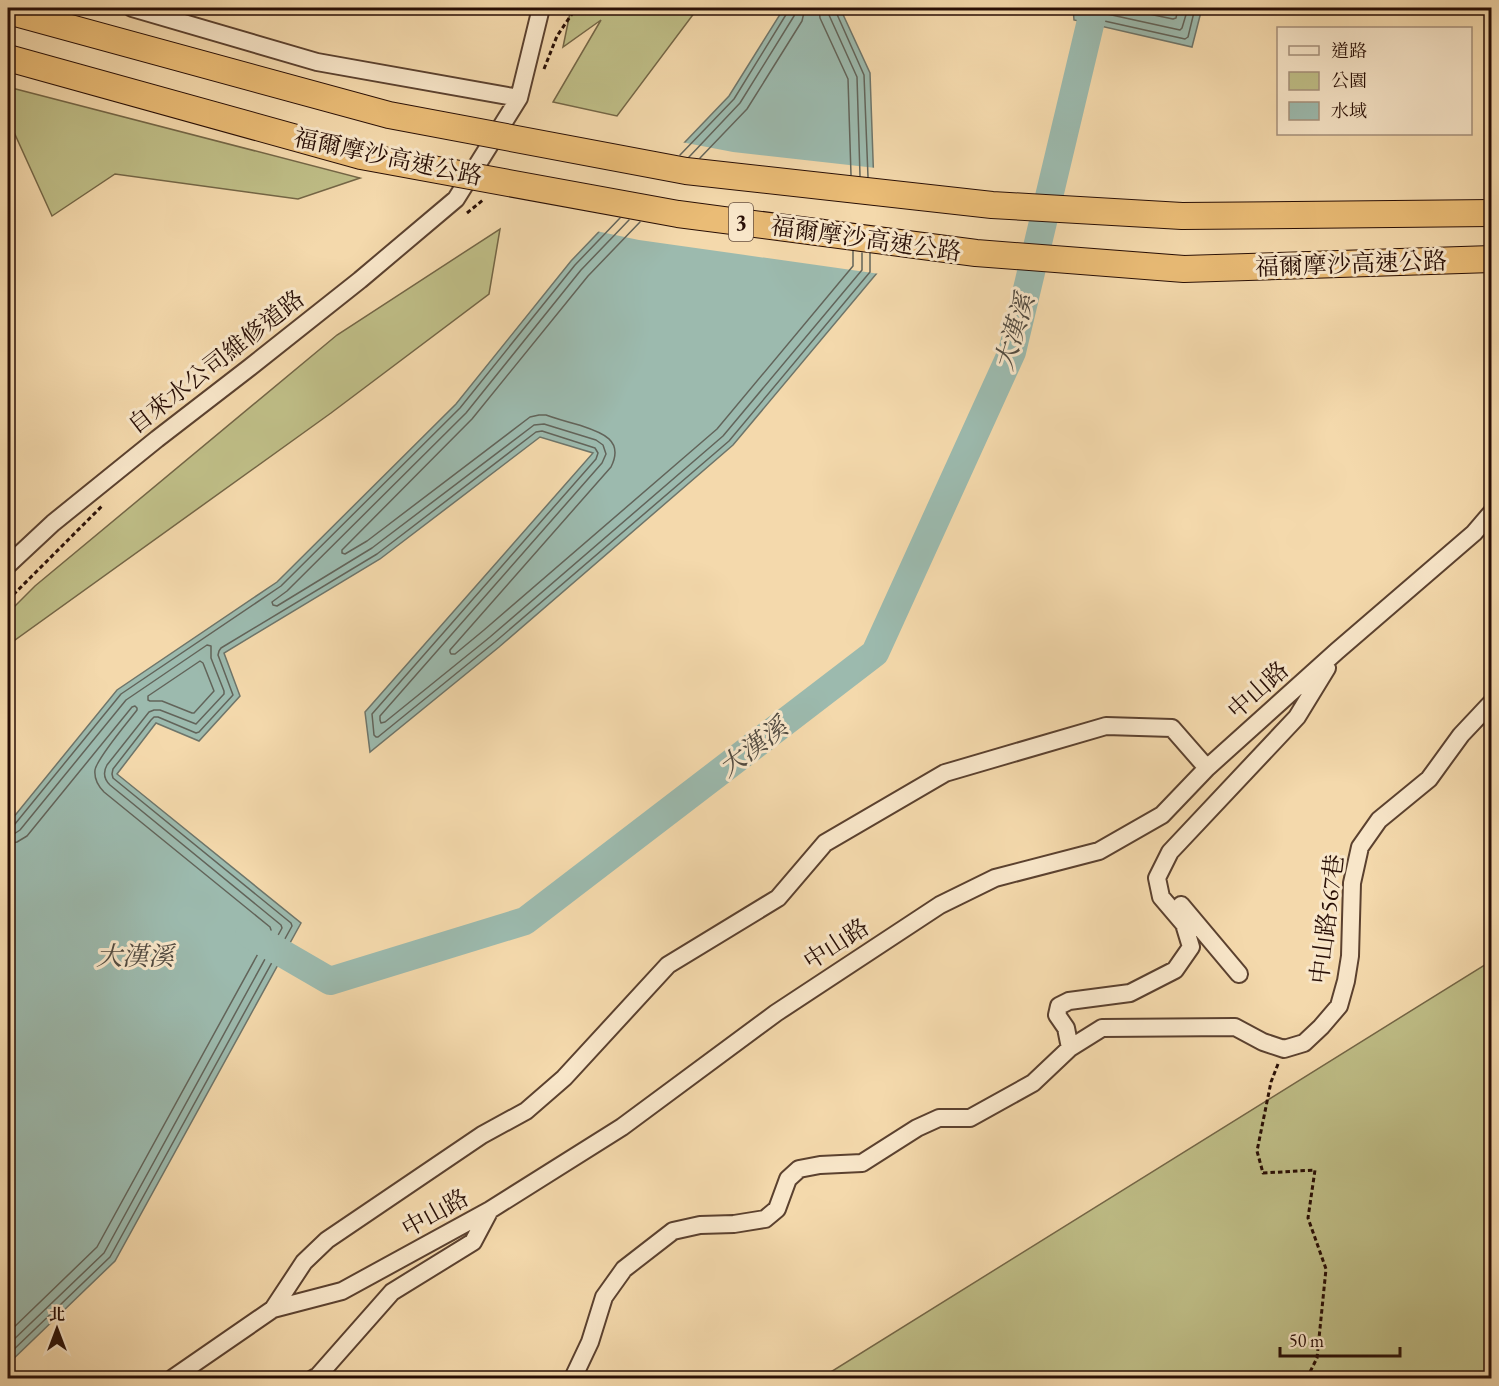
<svg xmlns="http://www.w3.org/2000/svg" width="1499" height="1386" viewBox="0 0 1499 1386" font-family="'EB Garamond','Noto Serif TC',serif">
<style>
.green{fill:#bfbe87;stroke:#746646;stroke-width:1.5}
.water{fill:#9cbaae;stroke:#6e756a;stroke-width:1.5}
.pier{fill:#f4d9ac}
.lines{fill:none;stroke-linecap:round;stroke-linejoin:round}
.shore{stroke:#62645a;stroke-width:1.5}
.river{stroke:#9cbaae;stroke-width:28}
.minor-casing{stroke:#5b412f;stroke-width:20}
.path{stroke:#280e05;stroke-width:3;stroke-dasharray:4.5 3;stroke-linecap:butt}
.minor{stroke:#f8e6c9;stroke-width:16}
.highway-bridge-casing{stroke:#280e05;stroke-width:28;stroke-linecap:butt}
.highway-bridge{stroke:#eabc76;stroke-width:26}
.labels{text-anchor:middle;stroke-width:6;stroke-linejoin:round;paint-order:stroke}
.shield{fill:#f8e6c9;stroke:#664f40;stroke-width:1.5}
.shield-label{font-size:22px;font-weight:bold;fill:#280e05}
.street-label{font-size:24px;fill:#280e05;stroke:#f8e6c9}
.water-label{font-size:26px;font-style:italic;fill:#514a40;stroke:#f8e6c9}
</style>
<rect width="100%" height="100%" fill="#f4d9ac"/>
<filter id="stains"><feTurbulence type="fractalNoise" baseFrequency=".00333" numOctaves="4"/><feColorMatrix values="0 0 0 0 .2 0 0 0 0 .09 0 0 0 0 .02 0 0 0 .5 -.17"/></filter>
<radialGradient id="worn" r=".72"><stop offset=".6" stop-color="#630" stop-opacity="0"/><stop offset="1" stop-color="#630" stop-opacity=".3"/></radialGradient>
<path class="green" d="M571,8H698L617,116L553,102L601,20L563,47Z
M8,87L360,178L298,199L115,174L52,216L8,119Z
M500,229L489,294L331,413L8,645V613L35,586L337,335Z
M1491,961V1378H821Z"/>
<path class="water" d="M784,8H840L870,73L877,273L733,445L499,647L370,752L365,712L593,453L540,437L380,559L224,653L240,696L199,741L156,723L117,774L301,923L115,1261L8,1364V824L117,690L277,582L456,404L571,261L729,96Z
M1073,8H1202L1192,47L1074,20Z"/>
<path class="pier" d="M681,142L733,152L876,168L880,274L639,240L596,231Z"/>
<g class="lines">
<path class="shore" d="M819,8L820,18L848,79L851,175
M828,8L829,15L857,77L860,176
M835,8L836,12L864,75L868,177
M1079,8L1080,14L1082,16L1185,39L1188,37L1195,8
M1087,8L1089,10L1180,30L1182,28L1188,8
M1120,8L1173,19L1176,18L1178,8
M680,155L734,99L787,13L788,8
M689,157L740,103L794,16L796,8
M700,158L747,109L802,21L805,8
M629,220L581,270L466,413L287,591L272,602L273,605L277,606L372,548L534,425L544,424L596,440L603,445L606,454L602,463L380,716V720L381,723L385,722L490,637L723,436L862,270V253
M640,222L588,276L472,419L342,550V553L345,554L367,541L530,417L539,415H546C557,419 568,422 579,425C600,432 625,439 611,467L450,650V652L451,654H455L484,630L717,429L853,266V251
M200,661L203,663L214,691L194,713H192L162,701H150L148,700V696Z
M8,827H12L15,824L121,694L281,586L460,408L575,265L620,218
M8,835L14,834L20,830L126,700L207,645L211,646V658L224,691V694L196,724L160,710H154L149,712L107,765C103,772 104,779 110,785L281,925L282,928L104,1253L8,1345
M8,844L17,842L27,836L132,707L135,706L137,708V710C128,722 97,758 95,770C94,779 98,786 104,792L270,927L271,930L97,1247L8,1333
M8,1355L110,1257L292,926L291,923L113,778L112,774L113,769L151,720L154,717H158L196,733L199,732L233,695L218,655L219,651L221,648L377,554L536,432L542,431L595,448L598,453L596,459L372,714L374,735L376,737H378L495,642L729,441L870,272V253"/>
<path class="river" d="M249,934L330,981L525,921L875,653L1012,352L1094,8"/>
<defs>
<path id="minor" d="M132,8L317,62L519,98
M8,565L53,523L157,439L249,368L360,280L456,199L519,98L541,8
M1181,905L1239,974
M1070,1048L1066,1028L1057,1015L1059,1006L1069,1001L1130,993L1175,970L1191,947L1184,924L1161,897L1157,878L1170,852L1297,717L1327,668
M273,1309L304,1262L327,1240L482,1135L526,1111L564,1078L668,965L778,898L825,843L945,773L1106,726L1172,728L1207,768
M173,1378L273,1309L342,1291L490,1210L622,1127L776,1013L940,905L995,878L1099,851L1162,815L1207,768L1337,651L1474,533L1492,512
M314,1378L317,1377L392,1292L473,1242L490,1210
M573,1378L590,1342L604,1297L624,1269L673,1231L700,1225L734,1224L765,1219L777,1209L788,1179L799,1169L820,1165L862,1163L917,1128L939,1118H970L1033,1083L1070,1048L1102,1028L1235,1027L1263,1042L1284,1049L1304,1043L1321,1027L1339,1006L1346,981L1350,956L1352,883L1360,847L1379,820L1429,779L1461,735L1492,702"/>
</defs>
<use href="#minor" class="minor-casing"/>
<path class="path" d="M544,69L557,36L576,8
M467,213L483,200
M8,600L102,506
M1278,1064L1271,1082L1257,1151L1263,1173L1315,1170L1308,1218L1326,1269L1317,1358L1307,1378"/>
<use href="#minor" class="minor"/>
<defs>
<path id="highway-bridge" d="M8,11L389,115L686,171L992,205L1182,216L1492,213
M8,58L361,156L678,214L976,253L1184,269L1492,259"/>
</defs>
<use href="#highway-bridge" class="highway-bridge-casing"/>
<use href="#highway-bridge" class="highway-bridge"/>
</g>
<g class="labels">
<rect class="shield" x="729" y="203" width="24" height="38" rx="4.5"/>
<g class="shield-label">
<text x="741" y="230">3</text>
</g>
<g class="street-label">
<text transform="translate(388 157) rotate(12)" y="8">福爾摩沙高速公路</text>
<text transform="translate(866 239) rotate(8)" y="8">福爾摩沙高速公路</text>
<text transform="translate(1351 264) rotate(-2)" y="8">福爾摩沙高速公路</text>
<text transform="translate(216 362) rotate(-38)" y="8">自來水公司維修道路</text>
<text transform="translate(1258 690) rotate(-42)" y="8">中山路</text>
<text transform="translate(1327 919) rotate(-83)" y="8">中山路567巷</text>
<text transform="translate(836 944) rotate(-33)" y="8">中山路</text>
<text transform="translate(435 1213) rotate(-29)" y="8">中山路</text>
</g>
<g class="water-label">
<text transform="translate(1014 332) rotate(-73)" y="9">大漢溪</text>
<text transform="translate(753 747) rotate(-37)" y="9">大漢溪</text>
<text x="135" y="965">大漢溪</text>
</g>
</g>
<rect width="1499" height="1386" fill="none" stroke="#f4d9ac" stroke-width="30"/>
<rect x="9" y="9" width="1481" height="1368" fill="none" stroke="#280e05" stroke-width="3"/>
<rect x="15" y="15" width="1469" height="1356" fill="none" stroke="#280e05" stroke-width="1.5"/>
<rect x="1277" y="27" width="195" height="108" fill="#f8e6c9" stroke="#a5907b" stroke-width="1.5"/>
<rect x="1289" y="46" width="30" height="9" fill="#f8e6c9" stroke="#a5907b" stroke-width="1.5"/>
<text x="1331" y="57" font-size="18" fill="#280e05">道路</text>
<rect x="1289" y="72" width="30" height="18" fill="#bfbe87" stroke="#a5907b" stroke-width="1.5"/>
<text x="1331" y="87" font-size="18" fill="#280e05">公園</text>
<rect x="1289" y="102" width="30" height="18" fill="#9cbaae" stroke="#a5907b" stroke-width="1.5"/>
<text x="1331" y="117" font-size="18" fill="#280e05">水域</text>
<g transform="translate(57 1329)" stroke="#f8e6c9" stroke-width="4.5" paint-order="stroke">
<path d="M0-4.5L10 22L0 15L-10 22Z" fill="#280e05"/>
<text y="-9" font-size="16" font-weight="bold" text-anchor="middle" fill="#280e05">北</text>
</g>
<path d="M1280 1347v9h120v-9" fill="none" stroke="#280e05" stroke-width="3"/>
<text x="1289" y="1347" font-size="18" fill="#280e05" stroke="#f8e6c9" stroke-width="4.5" paint-order="stroke">50 m</text>
<rect width="100%" height="100%" filter="url(#stains)"/>
<rect width="100%" height="100%" fill="url(#worn)"/>
</svg>
